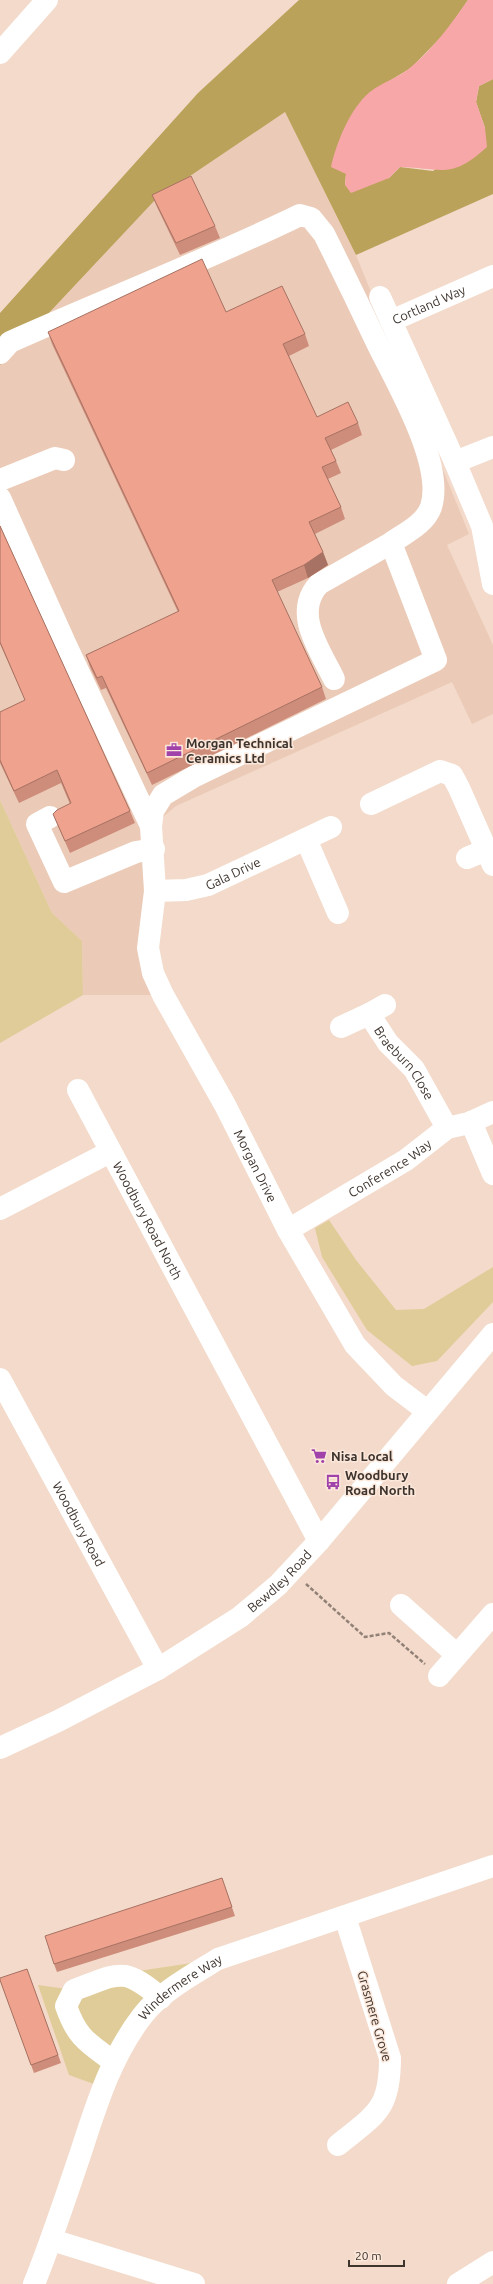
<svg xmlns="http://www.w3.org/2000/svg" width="493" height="2284" viewBox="0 0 493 2284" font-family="Ubuntu,sans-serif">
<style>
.built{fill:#ebcbb7}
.green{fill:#dfcc98}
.forest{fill:#bba25a}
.water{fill:#f8a7a9}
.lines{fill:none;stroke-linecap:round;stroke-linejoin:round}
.path{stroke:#928177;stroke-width:2.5;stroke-dasharray:4 2;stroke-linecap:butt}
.minor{stroke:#fff;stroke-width:22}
.major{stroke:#fff;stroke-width:22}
.wall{fill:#ce8c7a}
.shaded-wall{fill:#a77263}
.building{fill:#efa38e;stroke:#a77263}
.labels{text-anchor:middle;stroke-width:3;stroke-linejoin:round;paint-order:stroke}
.street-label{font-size:13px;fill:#3e342e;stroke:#fce8db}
.poi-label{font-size:13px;font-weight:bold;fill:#3e342e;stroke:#fce8db;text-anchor:start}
</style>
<rect width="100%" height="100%" fill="#f3daca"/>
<path class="built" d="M285,112L356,255L469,534L447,545L493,645V714L472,724L452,682L176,806L152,826L148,948L163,995H83L82,941L52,913L0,800V365L156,199Z"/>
<path class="green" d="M0,800L52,913L82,941L83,995L0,1043Z
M329,1220L356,1260L396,1310L424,1309L493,1267V1302L437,1361L412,1366L367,1330L322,1257L315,1228Z
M218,1959L163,1997L102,2087L69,2075L38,1985L74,1990L119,1974Z"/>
<path class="forest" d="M299,0H468L446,32L411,68L369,93L346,174L345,185L389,178L400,167L433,171L485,128L476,102L479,86L493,79V194L356,255L285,112L156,199L0,365V313L198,93Z"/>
<path class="water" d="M468,0H493V79L479,86L476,102L485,128L487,147C451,180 442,168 400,167L389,178L351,193L345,185L346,174L331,167C336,144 350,108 370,92C382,82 399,78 411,67C434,48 451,24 468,0Z"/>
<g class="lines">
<path class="path" d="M306,1584L365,1637L389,1633L425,1664"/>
<g class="minor">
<path d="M0,53L47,0"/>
<path d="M380,297L391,321"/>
<path id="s1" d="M0,353L10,342C106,299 205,261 300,215L311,218L324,234C342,270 360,307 377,343C396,382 445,464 431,507C425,524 405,533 391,543L436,660L195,776L163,795L153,811L151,826L155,891L148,948L153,973L163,995L225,1105L288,1230L355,1345L394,1386L427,1411"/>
<path id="s2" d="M455,462L391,321L493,276"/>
<path d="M0,480L55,458L64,460"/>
<path d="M0,498L65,643L151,826"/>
<path d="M493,584L482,526L455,462L493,447"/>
<path d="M334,679C320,650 292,613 319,584L391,543"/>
<path d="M371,804L440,771L452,775L459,788L493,865"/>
<path d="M50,817L37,824L64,882L136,852L154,849"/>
<path d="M306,839L338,913"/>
<path d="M467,858L486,850"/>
<path id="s3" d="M155,891L186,890L208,885L331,827"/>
<path id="s4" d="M385,1005L369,1014L388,1043L414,1069L447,1128"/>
<path d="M341,1027L369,1014"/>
<path id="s5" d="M78,1090L319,1541"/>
<path d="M471,1122L493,1174"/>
<path d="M0,1209L110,1152"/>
<path id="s6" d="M288,1230L406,1160L447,1128L469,1123L493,1112"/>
<path id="s7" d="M0,1379L158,1669"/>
<path d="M401,1605L457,1655"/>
<path d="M439,1676L493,1614"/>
<path d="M114,2062C88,2043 77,2038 66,2006L74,1990C119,1974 122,1965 161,1998"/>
<path d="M338,2145C376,2114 390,2110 390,2058L345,1917"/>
<path d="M52,2240L194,2284"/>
<path id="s8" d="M34,2284C51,2242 65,2199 80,2155C96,2106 111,2056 143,2015C162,1991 192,1975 218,1959L493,1866"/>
<path d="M458,2284L493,2262"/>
</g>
<path class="major" id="s9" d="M0,1748L58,1721L158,1669L240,1617L278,1585L319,1541L493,1334"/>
</g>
<path class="wall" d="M152,195L215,226L220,238L180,255L157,207Z
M226,312L305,334L309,346L289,356L317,417L358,423L362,435L331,450L336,461L341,473L328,479L341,507L345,519L315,534L323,552L328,565L308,578L277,592L322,687L326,699L152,785L106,688L101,690L90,667L86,655L178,612L52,344L48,332Z
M0,526L130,811L135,823L70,853L58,826L53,814L70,804L61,783L19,803L0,763V712L25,700L0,644Z
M225,1887L235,1916L57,1972L54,1964Z
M27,1969L61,2063L34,2073L0,1980Z"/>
<path class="shaded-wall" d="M323,552L328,565L308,578L304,565Z"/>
<path class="building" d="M191,176L215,226L176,243L152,195Z
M202,259L226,312L282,286L305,334L283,344L317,417L348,402L358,423L325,438L336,461L322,467L341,507L309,522L323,552L304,565L272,580L322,687L147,773L102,676L97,678L86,655L179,611L48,332Z
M0,526L130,811L65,841L53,814L57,810L71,803L57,770L14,791L0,760V712L25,700L0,642Z
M222,1878L232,1907L54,1964L45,1936Z
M27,1969L58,2055L31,2065L0,1980V1978Z"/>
<defs>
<symbol id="office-bare" viewBox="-9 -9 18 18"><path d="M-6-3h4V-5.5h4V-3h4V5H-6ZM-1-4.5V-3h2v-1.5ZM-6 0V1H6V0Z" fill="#a142ab" stroke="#fce8db" stroke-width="2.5" paint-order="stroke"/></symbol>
<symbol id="supermarket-bare" viewBox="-9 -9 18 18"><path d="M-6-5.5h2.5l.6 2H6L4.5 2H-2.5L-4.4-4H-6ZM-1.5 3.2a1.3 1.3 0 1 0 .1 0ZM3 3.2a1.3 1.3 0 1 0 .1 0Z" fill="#a142ab" stroke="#fce8db" stroke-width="2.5" paint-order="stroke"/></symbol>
<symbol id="bus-bare" viewBox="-9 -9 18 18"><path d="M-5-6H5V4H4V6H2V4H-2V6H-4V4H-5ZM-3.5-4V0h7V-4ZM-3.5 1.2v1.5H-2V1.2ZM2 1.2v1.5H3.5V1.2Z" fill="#a142ab" stroke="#fce8db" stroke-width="2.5" paint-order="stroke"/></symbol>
</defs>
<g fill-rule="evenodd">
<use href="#office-bare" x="163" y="739" width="22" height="22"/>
<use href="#supermarket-bare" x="308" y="1445" width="22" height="22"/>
<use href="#bus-bare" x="322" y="1471" width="22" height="22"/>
</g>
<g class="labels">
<g class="street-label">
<text dy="5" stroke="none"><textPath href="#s2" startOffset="196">Cortland Way</textPath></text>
<text dy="5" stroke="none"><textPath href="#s3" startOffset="81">Gala Drive</textPath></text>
<text dy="5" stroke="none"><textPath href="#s4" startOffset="79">Braeburn Close</textPath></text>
<text dy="5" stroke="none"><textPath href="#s1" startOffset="1546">Morgan Drive</textPath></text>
<text dy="5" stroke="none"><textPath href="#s6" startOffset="119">Conference Way</textPath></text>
<text dy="5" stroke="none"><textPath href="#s5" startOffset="148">Woodbury Road North</textPath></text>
<text dy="5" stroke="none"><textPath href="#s7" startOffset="165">Woodbury Road</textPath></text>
<text dy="5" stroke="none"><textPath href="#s9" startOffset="327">Bewdley Road</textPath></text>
<text dy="5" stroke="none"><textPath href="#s8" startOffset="338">Windermere Way</textPath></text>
<text transform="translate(375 2016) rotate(74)" y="5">Grasmere Grove</text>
</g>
<g class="poi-label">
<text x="186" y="748">Morgan Technical<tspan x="186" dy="15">Ceramics Ltd</tspan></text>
<text x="331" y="1461">Nisa Local</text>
<text x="345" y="1480">Woodbury<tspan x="345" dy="15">Road North</tspan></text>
</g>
</g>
<path d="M349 2260v6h55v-6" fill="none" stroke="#3e342e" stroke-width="2"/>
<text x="355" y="2260" font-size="12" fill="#3e342e" stroke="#fce8db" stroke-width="3" paint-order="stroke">20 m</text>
</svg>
